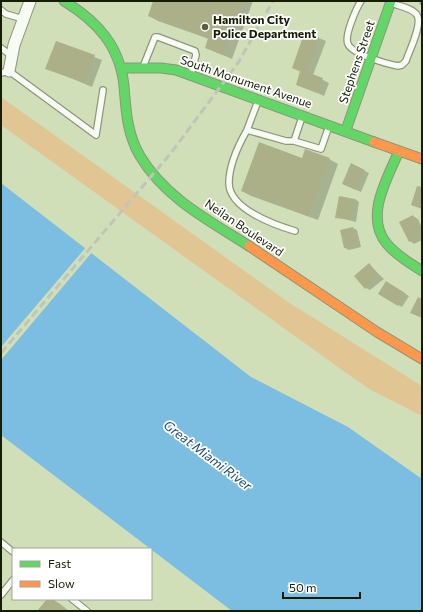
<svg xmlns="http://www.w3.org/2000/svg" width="423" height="612" viewBox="0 0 423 612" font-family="Commissioner,sans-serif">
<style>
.green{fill:#e1c592}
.water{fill:#7cbde2}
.pier{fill:#d1dfb8}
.shadow{fill:#0003}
.building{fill:#acb089}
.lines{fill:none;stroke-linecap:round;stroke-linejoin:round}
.lane-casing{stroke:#8c9679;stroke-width:8}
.street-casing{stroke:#8c9679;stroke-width:13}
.fast-casing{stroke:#8c9679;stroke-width:11}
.slow-casing{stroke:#8c9679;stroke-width:11}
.lane{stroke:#f8faf4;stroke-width:5.5}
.street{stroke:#f8faf4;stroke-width:11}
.fast{stroke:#63d668;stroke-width:9}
.slow{stroke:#ff974d;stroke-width:9}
.rail{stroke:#c0c4ba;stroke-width:3;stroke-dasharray:8 4;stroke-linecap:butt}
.poi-dot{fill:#576142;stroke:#fff;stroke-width:1.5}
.labels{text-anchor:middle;stroke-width:3.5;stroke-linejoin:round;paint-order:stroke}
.poi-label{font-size:12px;font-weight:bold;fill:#151d03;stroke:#fff;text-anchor:start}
.street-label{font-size:12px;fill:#151d03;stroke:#fff}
.water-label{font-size:13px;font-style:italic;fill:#204e71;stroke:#fff}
</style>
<rect width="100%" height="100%" fill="#d1dfb8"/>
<path class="green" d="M1,97L288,302L422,386V416L371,390L352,377L1,125Z"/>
<path class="water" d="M1,183L251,377L348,427L422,479V611H232L1,435Z"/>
<path class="pier" d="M87,246L93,251L1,360V347Z"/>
<path class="shadow" d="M154,1H253L232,59L206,48L209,39L158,21L149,16Z
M420,1H422V6L419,4Z
M306,33L326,41L313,75L329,83L324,96L297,84L301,72L293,68Z
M56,42L102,60L92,87L47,68Z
M329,159L338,164L318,220L251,196L242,191L303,160Z
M352,165L369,173L361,192L348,186Z
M355,199L359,202L356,222L336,217Z
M413,216L418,219L422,228V240L414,244L410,241Z
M353,228L357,230L361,247L349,250L345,248Z
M369,265L384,279L370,290L366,288Z
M386,282L409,296L402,307L379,294Z
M49,599L59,603L69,611H38Z"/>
<path class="building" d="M153,1H242L223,55L205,48L208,38L148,16Z
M305,31L319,37L307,72L323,78L317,93L296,85L300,71L292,68Z
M56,41L95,55L85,83L45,69Z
M259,142L302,158L305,149L330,158L308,216L241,191Z
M351,163L365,170L356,190L342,184Z
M417,186L422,187V209L411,205Z
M339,196L355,199L352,220L335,218Z
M413,215L422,236L409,242L399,222Z
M353,227L357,245L344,248L340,230Z
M369,263L380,276L365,289L354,276Z
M386,281L405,293L398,306L378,294Z
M418,297L422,299V318L410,313Z
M47,599H53L67,611H37Z"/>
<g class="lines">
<defs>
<path id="lane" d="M361,1C356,9 344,36 348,44C352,54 387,64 398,66L402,65L406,61C409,51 423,24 417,15C413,8 398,6 391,3
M1,10L6,14L23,19
M1,48L12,56
M143,67L155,37H158L195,51L196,55L191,74
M1,73L9,71L96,135L103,90
M302,117L294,141L321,149L329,126
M247,130L258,101
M294,141H286L247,130C239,144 229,166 229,183C229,209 275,225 295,231
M1,542L13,552
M1,595L13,580
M72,599L87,611"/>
<path id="street" d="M9,71L14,45L30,1"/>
<path id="fast" d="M64,1C97,21 120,46 124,86C126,111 127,134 140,156C165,198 210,221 249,246
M121,68H161L176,70L374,142
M346,130L391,1
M399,151C387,179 364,217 387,244C397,256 410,263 422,271"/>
<path id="slow" d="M374,142L422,159
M249,246L377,332L422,359"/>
</defs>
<use href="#lane" class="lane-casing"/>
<use href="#street" class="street-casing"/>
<use href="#fast" class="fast-casing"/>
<use href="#slow" class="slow-casing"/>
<use href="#lane" class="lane"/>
<use href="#street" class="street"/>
<use href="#fast" class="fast"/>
<use href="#slow" class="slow"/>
<path class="rail" d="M1,353L171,153L238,63L273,1"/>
</g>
<circle class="poi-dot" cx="205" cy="27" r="4"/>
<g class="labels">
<g class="poi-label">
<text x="213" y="24">Hamilton City<tspan x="213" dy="14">Police Department</tspan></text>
</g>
<g class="street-label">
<text transform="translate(357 62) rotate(-71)" y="4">Stephens Street</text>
<text transform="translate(246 82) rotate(19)" y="4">South Monument Avenue</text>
<text transform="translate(244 228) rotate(34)" y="4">Neilan Boulevard</text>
</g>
<g class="water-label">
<text transform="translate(208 455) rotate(37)" y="5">Great Miami River</text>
</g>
</g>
<rect width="423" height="612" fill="none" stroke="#151d03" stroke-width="4"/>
<rect x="12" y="548" width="140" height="52" fill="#ffffff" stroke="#a1a59a"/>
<rect x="20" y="561" width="20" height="6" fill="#63d668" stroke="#a1a59a"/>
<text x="48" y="568" font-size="12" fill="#151d03">Fast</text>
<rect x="20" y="581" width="20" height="6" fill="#ff974d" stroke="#a1a59a"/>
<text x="48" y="588" font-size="12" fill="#151d03">Slow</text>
<path d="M283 592v6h77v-6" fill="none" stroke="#151d03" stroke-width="2"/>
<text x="289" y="592" font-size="12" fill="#151d03" stroke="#ffffff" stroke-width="3" paint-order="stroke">50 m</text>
</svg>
